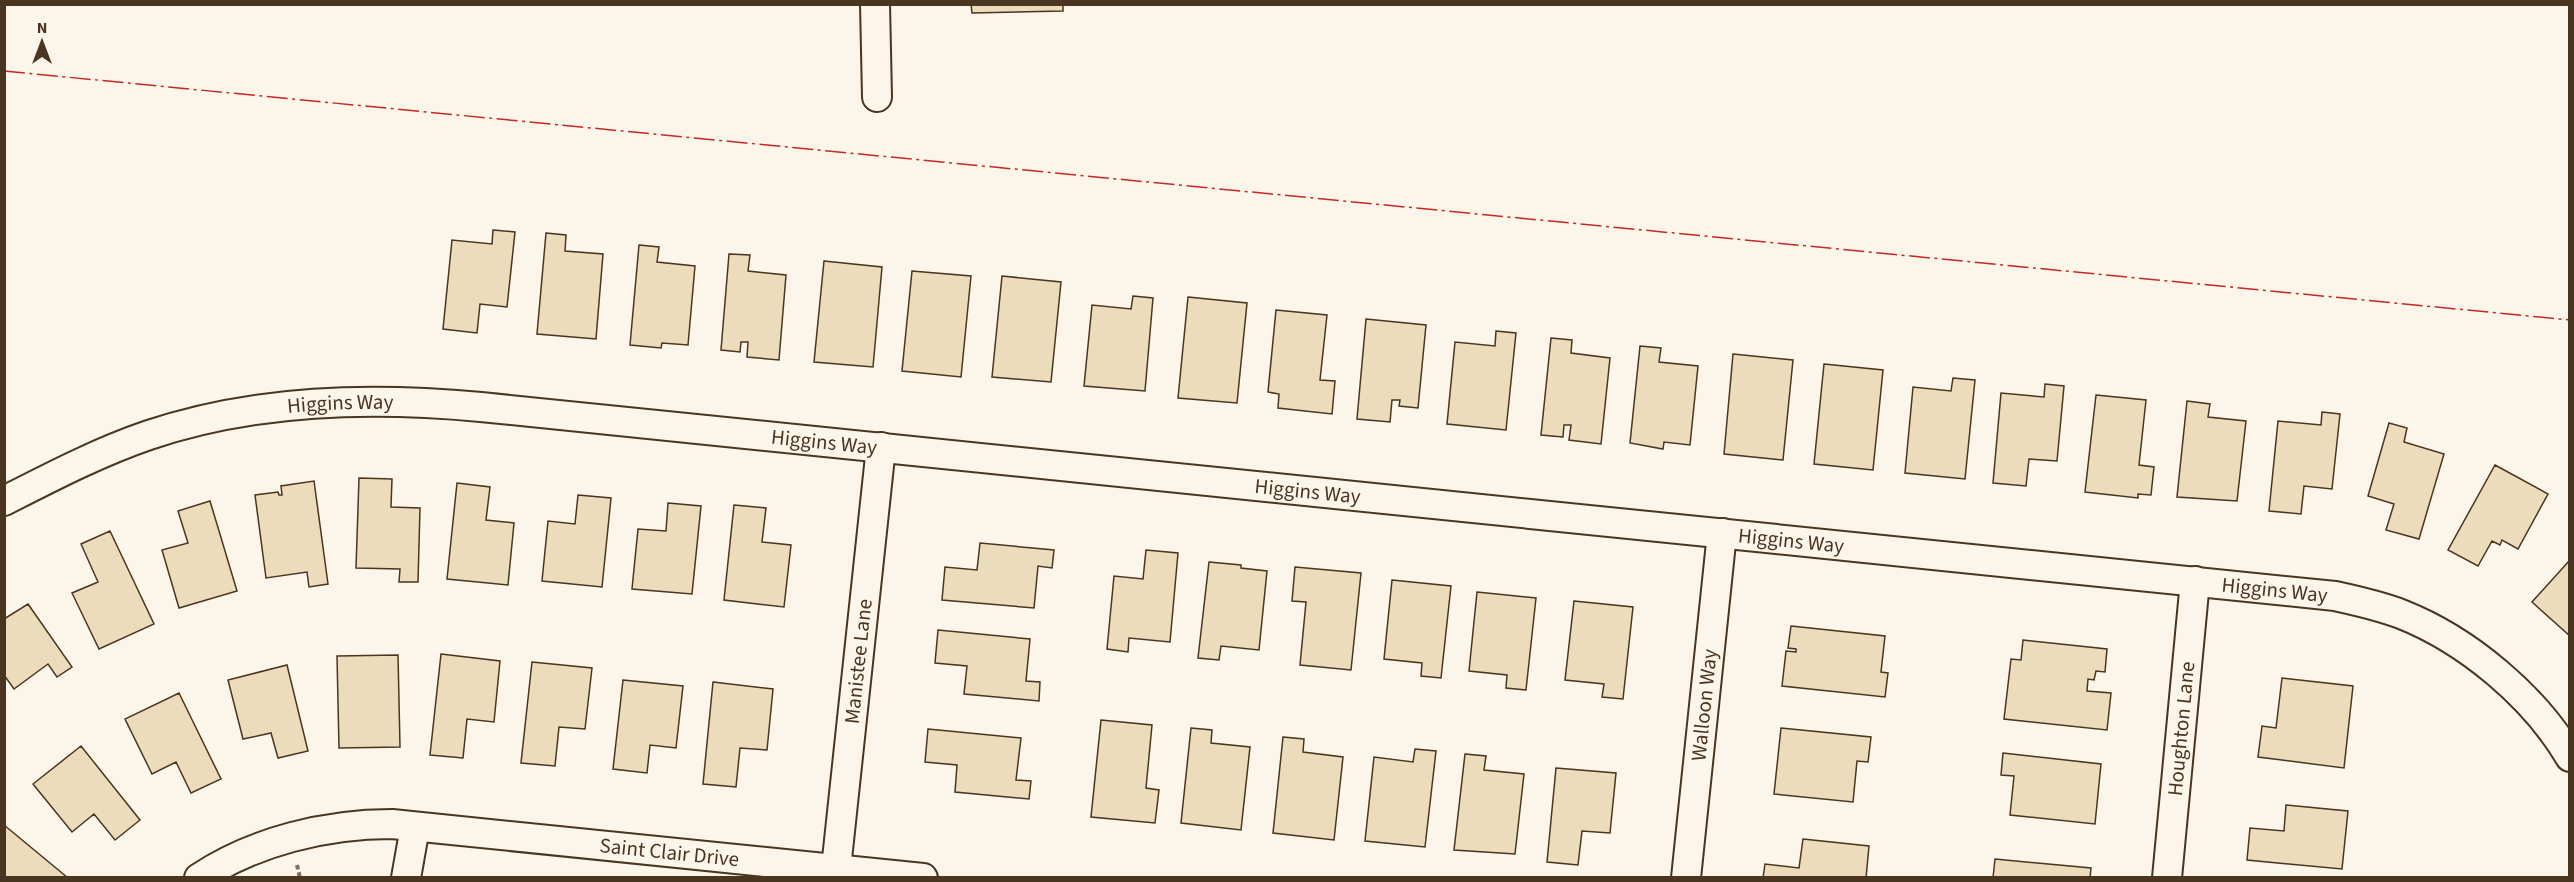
<svg xmlns="http://www.w3.org/2000/svg" width="2574" height="882" viewBox="0 0 2574 882" font-family="'Source Sans 3',sans-serif">
<style>
.building{fill:#ecdcbc;stroke:#4a3520;stroke-width:1.5}
.lines{fill:none;stroke-linecap:round;stroke-linejoin:round}
.street-casing{stroke:#4a3520;stroke-width:32}
.path{stroke:#7f6f5c;stroke-width:4;stroke-dasharray:4.5 3;stroke-linecap:butt}
.street{stroke:#fbf6e9;stroke-width:28}
.power{stroke:#c62828;stroke-width:1.5;stroke-dasharray:21 4.5 3 4.5;stroke-linecap:butt}
.labels{text-anchor:middle;stroke-width:4.5;stroke-linejoin:round;paint-order:stroke}
.street-label{font-size:21px;fill:#4a3520;stroke:#fbf6e9}
</style>
<rect width="100%" height="100%" fill="#fbf6e9"/>
<path class="building" d="M971,4H1063V11L972,13Z
M493,230L515,232L507,307L480,304L477,333L443,329L452,240L492,244Z
M546,233L566,235L565,251L603,254L596,339L537,334Z
M639,245L659,247L657,262L695,266L688,345L662,343L661,348L630,345Z
M729,254L750,255L748,271L786,275L779,360L747,357L748,342H741L740,352L721,350Z
M824,261L882,267L873,367L814,362Z
M912,271L971,276L961,377L902,371Z
M1002,276L1061,282L1051,382L992,377Z
M1133,296L1153,298L1145,391L1084,386L1092,305L1131,309Z
M1188,297L1247,303L1237,403L1178,398Z
M1276,310L1327,315L1320,380L1335,381L1332,414L1278,408L1279,394L1268,392Z
M1366,319L1426,325L1418,408L1399,406L1400,400H1392L1390,422L1357,419Z
M1496,331L1516,333L1506,430L1447,424L1455,342L1495,346Z
M1551,338L1572,340L1571,353L1610,358L1601,444L1569,440L1571,425H1564L1563,437L1541,435Z
M1640,346L1661,348L1659,362L1698,366L1690,445L1664,442L1663,449L1630,443Z
M1733,354L1793,360L1783,460L1724,454Z
M1824,364L1883,370L1873,470L1814,464Z
M1953,378L1975,380L1965,479L1905,473L1913,387L1951,391Z
M2045,384L2064,386L2057,461L2029,459L2026,486L1993,483L2001,393L2044,397Z
M2096,395L2146,400L2139,465L2154,467L2151,495L2138,494V498L2085,492Z
M2187,401L2210,404L2208,417L2246,421L2237,501L2177,497Z
M2322,412L2340,414L2332,489L2304,486L2301,514L2269,511L2278,421L2321,425Z
M2389,423L2407,428L2404,442L2444,454L2419,539L2386,530L2394,504L2368,496Z
M2495,465L2548,494L2518,549L2502,540L2500,545L2492,541L2478,566L2448,550Z
M359,478L392,479L391,507L420,508L418,582H399L400,569L356,568Z
M314,481L328,584L309,587L307,572L266,578L255,495L278,492L279,495H282L281,486Z
M457,483L490,487L486,520L514,523L508,585L447,579Z
M578,495L611,498L602,587L542,581L548,521L575,524Z
M210,501L237,591L179,608L162,550L188,543L178,511Z
M668,503L701,506L692,594L632,589L638,529L666,531Z
M734,505L766,508L762,542L791,545L784,607L724,600Z
M110,531L154,624L99,649L72,593L98,582L81,544Z
M980,543L1054,550L1052,568L1038,566L1034,608L942,600L945,567L977,570Z
M1146,550L1178,553L1170,642L1129,638L1128,652L1107,649L1114,576L1143,579Z
M2570,560V636L2532,602Z
M1209,562L1241,565V568L1267,571L1259,650L1221,646L1219,660L1198,658Z
M1295,567L1361,573L1351,670L1300,665L1306,602L1292,601Z
M1392,580L1451,586L1441,678L1421,676L1422,663L1384,659Z
M1477,592L1536,598L1526,690L1506,688L1507,675L1469,671Z
M1574,601L1633,607L1623,699L1602,697L1604,684L1565,680Z
M28,604L72,667L57,677L48,664L14,689L4,675V619Z
M1791,626L1885,636L1881,672L1888,673L1885,697L1782,686L1786,651L1796,652V649L1788,648Z
M938,630L1030,639L1026,681L1040,682L1039,701L964,694L967,666L935,663Z
M2023,640L2107,649L2105,672L2096,671L2094,680L2088,679L2087,691L2111,693L2107,730L2004,719L2011,659L2021,660Z
M441,654L500,661L494,722L467,719L463,758L430,755Z
M398,655L400,747L339,748L337,656Z
M532,662L592,668L585,729L559,727L555,766L521,763Z
M287,665L308,751L278,758L271,733L243,739L228,680Z
M2282,678L2353,686L2344,768L2258,757L2262,726L2276,728Z
M623,680L683,686L676,748L650,745L647,773L613,769Z
M713,682L773,689L767,750L740,748L736,787L703,784Z
M179,693L221,779L191,793L176,762L152,774L125,719Z
M1101,720L1152,725L1146,788L1159,790L1155,823L1091,817Z
M1191,728L1212,730L1211,743L1250,747L1241,830L1181,823Z
M1781,728L1871,737L1868,762L1857,761L1853,802L1774,794Z
M928,729L1021,738L1016,780L1031,781L1029,799L955,792L957,765L925,762Z
M1283,737L1304,739L1303,752L1343,757L1334,840L1273,833Z
M81,746L140,820L115,840L94,814L72,832L33,784Z
M1415,749L1436,751L1425,847L1365,841L1374,757L1413,762Z
M2003,753L2101,764L2095,824L2010,815L2014,776L2001,775Z
M1465,754L1486,756L1484,770L1524,774L1515,854L1454,850Z
M1556,768L1616,773L1610,833L1582,831L1578,865L1547,862Z
M2286,805L2348,811L2342,869L2247,860L2250,828L2284,831Z
M4,825L68,878H4Z
M1803,839L1869,846L1866,878H1763L1765,864L1799,868Z
M1995,859L2091,868L2090,878H1993Z"/>
<g class="lines">
<defs>
<g id="street">
<path d="M875,4L877,97"/>
<path id="s1" d="M4,501C51,477 99,452 149,435C256,399 371,397 481,407L2335,596C2358,601 2380,606 2401,614C2467,640 2534,696 2570,757"/>
<path id="s2" d="M199,878C255,841 326,824 392,824L923,878"/>
<path d="M406,878L415,827"/>
<path id="s3" d="M835,878L881,447"/>
<path id="s4" d="M1686,878L1722,533"/>
<path id="s5" d="M2167,878L2195,581"/>
</g>
</defs>
<use href="#street" class="street-casing"/>
<path class="path" d="M297,865L300,878"/>
<use href="#street" class="street"/>
<path class="power" d="M4,71L2570,320"/>
</g>
<g class="labels">
<g class="street-label">
<text dy="7" stroke="none"><textPath href="#s1" startOffset="354">Higgins Way</textPath></text>
<text dy="7" stroke="none"><textPath href="#s1" startOffset="840">Higgins Way</textPath></text>
<text dy="7" stroke="none"><textPath href="#s1" startOffset="1326">Higgins Way</textPath></text>
<text dy="7" stroke="none"><textPath href="#s1" startOffset="1812">Higgins Way</textPath></text>
<text dy="7" stroke="none"><textPath href="#s1" startOffset="2298">Higgins Way</textPath></text>
<text dy="7" stroke="none"><textPath href="#s3" startOffset="218">Manistee Lane</textPath></text>
<text dy="7" stroke="none"><textPath href="#s4" startOffset="174">Walloon Way</textPath></text>
<text dy="7" stroke="none"><textPath href="#s5" startOffset="150">Houghton Lane</textPath></text>
<text dy="7" stroke="none"><textPath href="#s2" startOffset="482">Saint Clair Drive</textPath></text>
</g>
</g>
<rect width="2574" height="882" fill="none" stroke="#4a3520" stroke-width="12"/>
<g transform="translate(42 42)" stroke="#fbf6e9" stroke-width="4.5" paint-order="stroke">
<path d="M0-4.5L10 22L0 15L-10 22Z" fill="#4a3520"/>
<text y="-9" font-size="16" font-weight="bold" text-anchor="middle" fill="#4a3520">N</text>
</g>
</svg>
